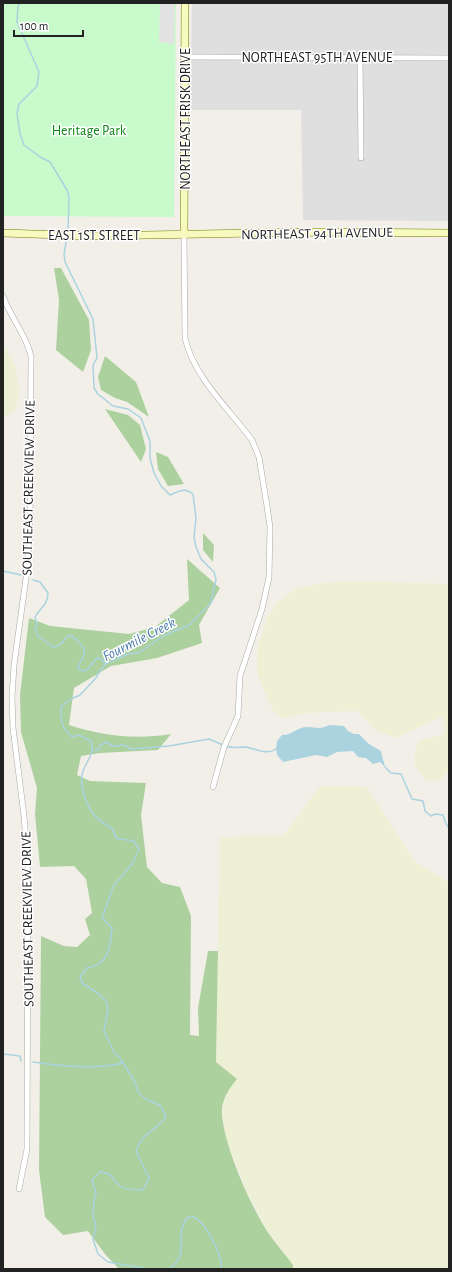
<svg xmlns="http://www.w3.org/2000/svg" width="452" height="1272" viewBox="0 0 452 1272" font-family="'Alegreya Sans',sans-serif">
<style>
.residential{fill:#e0dfdf}
.farmland{fill:#eef0d5}
.forest{fill:#add19e}
.park{fill:#c8facc}
.parking{fill:#e2e2e2}
.water{fill:#aad3df}
.lines{fill:none;stroke-linecap:round;stroke-linejoin:round}
.stream{stroke:#aad3df;stroke-width:1.5}
.street-casing{stroke:#a9a9a9;stroke-width:6}
.secondary-casing{stroke:#707d05;stroke-width:8}
.street{stroke:#fff;stroke-width:5}
.secondary{stroke:#f7fabf;stroke-width:7}
.labels{text-anchor:middle;stroke-width:3;stroke-linejoin:round;paint-order:stroke}
.street-label{font-size:14px;fill:#222;stroke:#fff}
.park-label{font-size:14px;fill:#0c8416;stroke:#fff}
.water-label{font-size:15px;font-style:italic;fill:#4a7aab;stroke:#fff}
</style>
<rect width="100%" height="100%" fill="#f2efe9"/>
<path class="residential" d="M192,3H449V221L303,220L301,110H190Z"/>
<path class="farmland" d="M3,343L15,365L20,392L15,411L7,416H3Z
M351,581L449,584V770L442,778L427,782L415,766V751L419,741L445,734L443,716L396,738L375,730L358,711L306,713L282,718L273,711L257,673V650L268,616L276,604L293,590L320,583Z
M319,787H367L415,862L449,882V1269H293V1265L267,1230L246,1190L226,1139L222,1113L226,1093L216,1062L220,837L284,835Z"/>
<path class="forest" d="M54,268H61L89,320L91,350L83,372L56,350L59,300Z
M105,356L136,382L149,417L127,402L115,398L101,390L98,377Z
M105,409L128,415L140,425L146,449L141,462Z
M156,452L168,457L184,484L168,486L158,469Z
M203,533L214,545L213,562L203,550Z
M187,559L220,588L199,625L202,643L157,658L111,666L74,688L69,725C103,736 136,740 171,734L158,750L100,753L81,756L77,775L90,781L146,783L141,815L147,867L162,883L180,887L191,916L190,1035L199,1036L198,1008L208,951H218L216,1062L237,1079C229,1089 221,1100 222,1114C224,1146 250,1204 267,1231C275,1243 285,1254 293,1265V1269H119L105,1254L88,1231L63,1235L45,1217L39,1170L41,936L64,946L77,947L90,935L85,919L92,913L86,879L74,866L40,867L35,814L37,788L21,732L20,695L29,618L50,626L129,634L155,627L189,600Z"/>
<path class="park" d="M3,3H176L174,217L3,216Z"/>
<path class="parking" d="M160,3H175L174,44L159,42Z"/>
<path class="water" d="M329,725L344,726L348,731L354,734H359L369,744L381,751L385,767L380,762L373,764L366,758L358,757L353,751L337,752L327,757L316,755L283,762L277,755L276,749L277,741L282,735C293,735 297,727 307,727C316,727 320,730 329,725Z"/>
<g class="lines">
<path class="stream" d="M21,3L18,6L17,22L39,72L37,86L19,104L17,113L20,134L24,145L40,157L50,162L67,190L69,197L68,234
M67,237L64,254L65,262L93,319L97,358L93,365L94,388L98,394L113,406L128,409L141,418L150,441V458L154,473L161,486L170,495C180,491 184,487 193,494L196,518L194,537L196,547L201,559L214,572L216,579L211,603L189,625L165,635L138,653L128,654L105,664L95,679L80,695L69,700L61,707C61,721 61,728 72,737L79,735L91,741C95,758 85,760 82,775C80,788 87,807 95,816C100,822 106,825 113,829L116,838C123,841 128,839 134,841L139,849L132,864L114,885L102,918L112,928C110,947 109,965 87,968L80,977L82,983L99,994L106,1001L108,1009L104,1031L114,1052L120,1058L135,1082L139,1094L146,1099L161,1106L166,1117C154,1133 143,1131 136,1151L149,1178L143,1190C136,1190 126,1190 120,1186C111,1179 114,1173 100,1172L92,1180L96,1194L94,1200L93,1215L96,1227L93,1239L98,1254L108,1262L149,1269
M3,571L21,575
M33,580L40,582L48,593C48,605 40,608 35,617L37,625L35,629L38,636L53,647L60,645L69,635C76,638 86,647 84,655C83,659 79,662 78,667L80,670L85,671C90,668 92,663 97,658L102,659L105,664
M226,746C233,749 238,747 245,747C255,748 266,756 276,749
M94,750H98L101,745L106,742L113,746L124,745L131,749L169,746L209,739L223,745
M385,767L391,773L401,774L412,799L423,801L425,811L431,816L435,814L443,815L446,824L449,828
M3,1054L20,1056L21,1061
M33,1062C60,1066 96,1070 123,1063
M169,1269C193,1252 171,1239 188,1217L192,1216C205,1221 223,1255 221,1269"/>
<defs>
<path id="street" d="M185,57L449,58
M360,57L361,158
M184,235L185,338C193,376 229,409 252,440L259,457L267,506L270,527L269,577L262,609L240,676L238,716L224,747L213,787
M3,296C10,317 26,334 31,356L30,530L27,571L14,665L12,697L13,728L24,816L28,863L27,1149L19,1189"/>
<path id="secondary" d="M3,233L92,236L315,232L449,233
M184,235L185,3"/>
</defs>
<use href="#street" class="street-casing"/>
<use href="#secondary" class="secondary-casing"/>
<use href="#street" class="street"/>
<use href="#secondary" class="secondary"/>
</g>
<g class="labels">
<g class="street-label">
<text x="317" y="62">NORTHEAST 95TH AVENUE</text>
<text transform="translate(185 119) rotate(-90)" y="5">NORTHEAST FRISK DRIVE</text>
<text transform="translate(317 233) rotate(-1)" y="5">NORTHEAST 94TH AVENUE</text>
<text x="94" y="240">EAST 1ST STREET</text>
<text transform="translate(28 488) rotate(-89)" y="5">SOUTHEAST CREEKVIEW DRIVE</text>
<text transform="translate(27 919) rotate(-91)" y="5">SOUTHEAST CREEKVIEW DRIVE</text>
</g>
<g class="park-label">
<text x="89" y="135">Heritage Park</text>
</g>
<g class="water-label">
<text transform="translate(139 639) rotate(-27)" y="5">Fourmile Creek</text>
</g>
</g>
<rect width="452" height="1272" fill="none" stroke="#222222" stroke-width="8"/>
<path d="M14 30v6h69v-6" fill="none" stroke="#222222" stroke-width="2"/>
<text x="20" y="30" font-size="12" fill="#222222" stroke="#ffffff" stroke-width="3" paint-order="stroke">100 m</text>
</svg>
